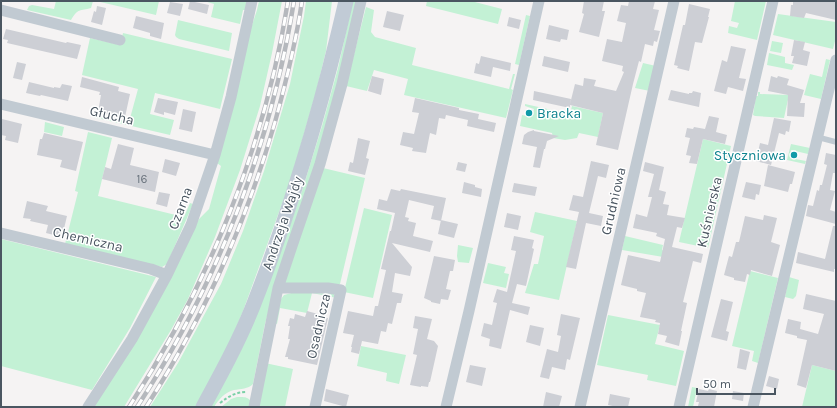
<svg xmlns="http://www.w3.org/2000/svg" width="837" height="408" viewBox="0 0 837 408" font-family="Karla,sans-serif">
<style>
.green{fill:#c3f1d5}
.building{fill:#cdcfd5}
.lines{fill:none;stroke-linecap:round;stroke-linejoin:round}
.path{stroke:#7ad0a6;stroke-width:2;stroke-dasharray:3 2;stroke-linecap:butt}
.service{stroke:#c1cad2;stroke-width:5.5}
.minor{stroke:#c1cad2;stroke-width:11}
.secondary{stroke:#c1cbd6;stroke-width:15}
.rail-casing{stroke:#b5b8bd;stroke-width:4.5}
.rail{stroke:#fff;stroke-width:3;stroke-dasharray:9;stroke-linecap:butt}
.culture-dot{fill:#0f9aa8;stroke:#fff;stroke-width:1.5}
.labels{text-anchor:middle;stroke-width:3;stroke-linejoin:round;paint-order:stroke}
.number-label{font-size:12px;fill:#6b747e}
.culture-label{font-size:14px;fill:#0d838f;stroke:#fff;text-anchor:start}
.street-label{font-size:14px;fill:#4a5661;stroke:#fff}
</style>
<rect width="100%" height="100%" fill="#f5f3f3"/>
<path class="green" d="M56,1H93L91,8C80,11 78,8 71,20L27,10L29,6L32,5L54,9Z
M96,1H159L156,15Z
M204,1H247L245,10H243L240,24L211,17L214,4Z
M259,1H282L272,53L260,106L240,170L215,237L188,299L171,330L124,407H94L199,219L209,209L221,166L217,163L250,31L257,10Z
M306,1H332L326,51L316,92L291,179L243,311L231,340L196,407H150L178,363L221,284L243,231L264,171L290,84L304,16Z
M353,1H357L335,95L316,163L278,274L265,324L253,384C248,389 241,389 234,390C225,392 219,399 214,407H210L281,251L302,191L322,126L338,68Z
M427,1H471L502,9L498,24L426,6Z
M735,1H766L757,40L728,33L729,26L737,28L739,23L731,21Z
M366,7L374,10L371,32L375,37L416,48L412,65L509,89L513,74H515L511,89L513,90L506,118L404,95L408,79L374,70L367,91L346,86Z
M778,14L836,22V37L833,49L773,35Z
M526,15L530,16L519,65L515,64Z
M178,20L232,33L229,51L179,39L176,37L175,35Z
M123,33L232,59L220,109L155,93L150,114L174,120L170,135L93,117L95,114L129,122L138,89L82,75L90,38L120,45Z
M772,41L783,43L781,53L770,51Z
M769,53L785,57V63L794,65L792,70L767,65Z
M826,59L830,60L821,99L804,95L810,74L822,77Z
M643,63L656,66L650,91L635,88Z
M758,92H760V94L789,95L784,118L755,116L753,115L756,96H758Z
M525,104L570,114L572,106L603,113L598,137L579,133L577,138L565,140L553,138L552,133L520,126L522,115L532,117L534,109L525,106Z
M45,122L64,127L62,136L44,132Z
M88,132L112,138L98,196L184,217L190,203L193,204L177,241L167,264L162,267L65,244L78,192L75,191Z
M703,139L731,146L708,248L679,242Z
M791,144L810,148L808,154L791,150L790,158L806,161L805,164L787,160Z
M323,168L365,178L340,284L282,286Z
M364,208L392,215L373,298L344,292Z
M535,212L577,221L559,300L525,293L534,264H538L544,236L530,232Z
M625,236L663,245L662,250L676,254L675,259L622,250Z
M1,239L156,277L130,328L92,390L1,366Z
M458,245L473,248L469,263L458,262L457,256Z
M488,263L506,267L504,273L509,274L506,288L483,283Z
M750,271L778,278L758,363L752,361L754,351L732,346Z
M789,277L799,280L796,296L793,299L785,297Z
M295,292L334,294L337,298L312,293L307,313L280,308L277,324L274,323L281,299L284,295Z
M608,315L660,325L655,344L684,351L676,386L647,380L648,375L597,365Z
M361,346L406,355L399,384L386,381L387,373L357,366Z
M265,363L293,369L285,407H255Z
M812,365L836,371V407H802Z
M692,387L697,388L693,407H688Z
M237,397C242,397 247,396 251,401L250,407H221L231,399Z"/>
<path class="building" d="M190,1L209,5L207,14L188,9Z
M584,1H604L602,11H605L599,37L579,32L584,14L582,13Z
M629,1H655L653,9L659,10L654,30L660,31L657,42L654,41L653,46L645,44L641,62L639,61L633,84L618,150L596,145L603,113L570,105V108L533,100L534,91L571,99L570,104L575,84L583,86L584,78L596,80L594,86L616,91L624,72L622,71L623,66L602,61L607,39L622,42L626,23L617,21L621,5L628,6Z
M793,1H836V20L806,13L804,18L790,16L791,5H793Z
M170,2L183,4L180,16L167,13Z
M689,4L710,9L708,17H709L702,43L695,42L689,71L677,68L678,66L674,65L683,25H685Z
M97,6L106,8L102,25L91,22L94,11L96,12Z
M387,11L404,15L400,31L383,27Z
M136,16L164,23L161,39L150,36V33L133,28Z
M509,17L521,20L519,29L507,26Z
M549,25L569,30L567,40L561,39L560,42L546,39Z
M6,29L66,43L67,42L81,45L77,59L7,43L8,40L3,39Z
M794,40L805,42L803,50L810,52L807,66L792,63L794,56H791Z
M731,46L746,49L739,78L746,79L743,91L728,87L726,94L714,91L722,60L727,62Z
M481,56L511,63L510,71L493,67L491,77L474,73L476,63L479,64Z
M544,56L570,62L568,72L542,66Z
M17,62L26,64L22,80L13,78Z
M372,76L384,79L381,95L368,91Z
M771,76L777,78L778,76L789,79L787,85L804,90L800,103H805L804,117L787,116L788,95L768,91Z
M82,77L119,87L118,91L130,94L125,117L109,114V115L98,112L101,95H99L100,92L80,87Z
M29,82L54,88V87L60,88L62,84L72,86L68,101L41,95L40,96L26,93Z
M671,90L689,94V93H692L693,91L701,93L699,107L668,100Z
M158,98L178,102L175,115L164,112V115L154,112Z
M415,98L459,108V110L479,114L478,119L496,123L494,132L467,126L468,120L446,115L445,119L439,118L436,135L430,133L426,153L412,151L413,148L400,145L403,132L414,134L419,113L412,112Z
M183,109L196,112L192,132L179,129Z
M709,116L719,118L716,132L727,135L725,144L703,139L697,164L689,163L691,156L686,155L690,138L685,137L687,128L693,129L694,127L705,129Z
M774,118L791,121L789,132L786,131L785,135L779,133L771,165L756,161L760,143L768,145Z
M2,119L22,124L18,143L5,140L6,136L1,135V120Z
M534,130V131L559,136L547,141L545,149H544L540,168L533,167L537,147L522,144L524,135L528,132Z
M44,133L83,142L76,171L60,167L62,160L37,155L40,139H42Z
M358,138L370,141L366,158L369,159L365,175L348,171L350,162L353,163Z
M118,144L134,148L130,165L159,172L155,192L102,179L105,167L111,169Z
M826,153L836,155V173H833L830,190L835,191L830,210L836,212V224L806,216L808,205L813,206L817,190L819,191L820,185H822L827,165L824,164Z
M165,159L180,163L176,176L162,172Z
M591,161L609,165L606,178L598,176L589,213L603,216L601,226L586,223L576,269L566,267L579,212L569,210L573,195L583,197Z
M458,162L467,164L465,172L456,170Z
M645,162L664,167L659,190L666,192L663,204L669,205L667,215L685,218L682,228L677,227L672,247L703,254L701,263L693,261L683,302L687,303L681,331H682L679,346L665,342L667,336L658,334L660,323L655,322L656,320L640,317L646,293L637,291V289L621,285L628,255L660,262L665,239L656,236L657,233L633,228L636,214L647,217L652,197H648L654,174L643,171Z
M768,165L795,172L792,184H790L788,192L764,186Z
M464,182L475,185V187L482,189L481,197L462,193Z
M746,182L761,185L759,195L756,194L755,200L742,197Z
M514,183L537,187L535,196L512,192Z
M391,189L400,191L401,189L446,198L441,221L431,219L434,206L409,200L405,217L409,218L408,221L416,223L413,236L433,241L430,252L392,243L412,267L410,276L395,273L392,292L403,294L401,303H397L392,324L388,323L386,332L381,331L378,344L362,341L359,354L351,352L352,347H351L354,335L343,333L348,311L373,316L375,306H378L386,270L381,269L390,231H391L395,213L377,209L379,199L387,201Z
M159,192L170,194L167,207L156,204Z
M27,201L48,206L46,211L67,216L62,237L46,233L48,225L30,221L31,219L23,218Z
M507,213L521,216L518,230L504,227Z
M764,215L777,218L771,242L780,245L772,276L751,270L750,275L747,274L745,282L734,280V278L724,275L729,256L732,257L736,242H739L745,216L763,220Z
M441,220L458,224L454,238L438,234Z
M833,226H836V269H834V272L796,263L798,252L825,259Z
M514,236L534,240L532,248L534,249L526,286L517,284L512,303L530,307L528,315L510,310L501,349L489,346L490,339L481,336L484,323L492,325L497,303L493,302L497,289L507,292L516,251L511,250Z
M434,256L455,260L453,271H450L446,289L451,290L448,300L441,299L440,304L431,302V301L424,298Z
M806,294L836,301V371L812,365L806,388L797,385L807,340L797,338V336L785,333L788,319L801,322L800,329L818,334L824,314L803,309Z
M721,299L733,302L726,331L729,332L727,341L711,337Z
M307,311L318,314L317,316L328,318L317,365L288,359V357H285L290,339H288L290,326H288L290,318L294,319L295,314L305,317Z
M561,314L580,318L570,360L567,359L565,370L552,367L549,379L540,377L547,349L558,352L561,336L557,335Z
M415,316L432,319L427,339L434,341L438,346L430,382H429L428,387L421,386V387L410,385L417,355L413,354L418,329L413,328Z
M530,325L544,328L540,346L526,342Z
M740,349L750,352L746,370L737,368Z
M470,365L486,368L482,386L466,382Z
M769,376L779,379L777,389L766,386Z
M326,389L349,395L346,407L324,401Z
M699,389L708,391L709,389L717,391L714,407H704L698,406L699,402H696Z
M733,391L744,393L743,401L732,399Z
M546,392L562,396L559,407H543Z
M610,394L630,398L628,407H617L608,405Z"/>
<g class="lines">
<path class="path" d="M220,403C229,396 236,392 247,392"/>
<path class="service" d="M817,137L836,142"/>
<path class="minor" d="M1,10L120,40
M1,104L215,155
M1,233L151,269L167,275
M278,288H328L341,290L315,407
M88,407L132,339L167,275L191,225L215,155L231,97L252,1
M254,407L278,288L292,246L320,164L342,84L361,1
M446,407L469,311L539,1
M580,407L674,1
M679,407L773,1
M753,407L836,60"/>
<path class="secondary" d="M203,407C221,374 239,341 253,306C292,207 322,105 346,1"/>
<defs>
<path id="rail" d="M129,407C209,284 265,146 288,1
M137,407C217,285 271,145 294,1
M146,407C203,319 246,223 275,122C286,82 296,42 302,1"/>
</defs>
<use href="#rail" class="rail-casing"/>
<use href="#rail" class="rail"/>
</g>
<g class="culture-dot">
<circle cx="529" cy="113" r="4"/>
<circle cx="794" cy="155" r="4"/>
</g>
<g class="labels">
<g class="number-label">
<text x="142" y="183">16</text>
</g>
<g class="culture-label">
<text x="537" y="118">Bracka</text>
<text x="786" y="160" text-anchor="end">Styczniowa</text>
</g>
<g class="street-label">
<text transform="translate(112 115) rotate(13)" y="5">Głucha</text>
<text transform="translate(613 201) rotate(-77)" y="5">Grudniowa</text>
<text transform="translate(180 208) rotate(-69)" y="5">Czarna</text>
<text transform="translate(709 212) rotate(-77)" y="5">Kuśnierska</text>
<text transform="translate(282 223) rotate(-71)" y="5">Andrzeja Wajdy</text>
<text transform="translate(88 239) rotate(13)" y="5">Chemiczna</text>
<text transform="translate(318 326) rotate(-77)" y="5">Osadnicza</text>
</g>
</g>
<rect width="837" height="408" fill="none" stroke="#4a5661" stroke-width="4"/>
<path d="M697 388v6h78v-6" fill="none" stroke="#4a5661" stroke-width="2"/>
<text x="703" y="388" font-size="12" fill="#4a5661" stroke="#ffffff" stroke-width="3" paint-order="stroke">50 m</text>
</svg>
